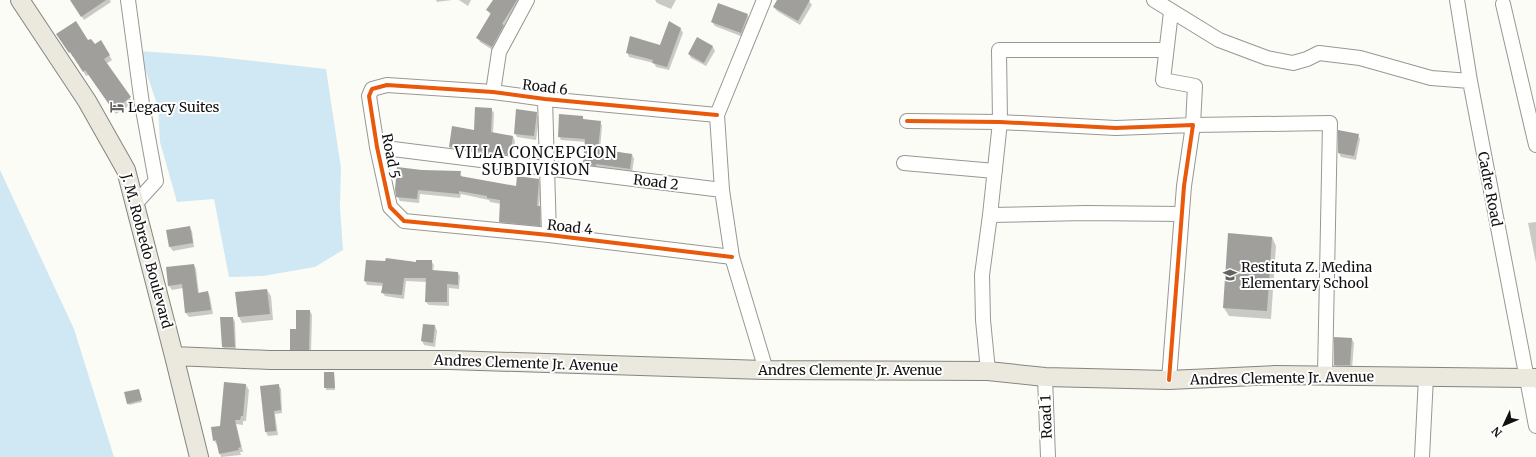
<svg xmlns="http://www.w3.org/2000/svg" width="1536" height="457" viewBox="0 0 1536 457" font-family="Merriweather,serif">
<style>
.water{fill:#d0e7f4}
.shadow{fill:#0003}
.building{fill:#a09f9c}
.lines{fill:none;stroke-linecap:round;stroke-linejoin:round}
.minor-casing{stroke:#979795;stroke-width:16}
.major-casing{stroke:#848482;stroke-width:20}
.minor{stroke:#fffffe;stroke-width:14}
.major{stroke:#ebe8dd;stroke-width:18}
.cycleway-casing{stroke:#fff;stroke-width:6}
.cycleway{stroke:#e8590c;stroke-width:4}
.labels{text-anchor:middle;stroke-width:4;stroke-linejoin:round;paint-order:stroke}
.street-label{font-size:14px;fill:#111;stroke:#fff}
.poi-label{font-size:14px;fill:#111;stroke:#fff;text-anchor:start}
.neighbourhood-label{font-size:15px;letter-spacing:1px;fill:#111;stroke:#fff}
</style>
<rect width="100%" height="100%" fill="#fcfcf7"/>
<path class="water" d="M139,51L209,56L326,69L341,168L340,207L343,250L315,267L263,276L229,277L214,199L177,202L160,142L158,107Z
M0,170L74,329L114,457H0Z"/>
<path class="shadow" d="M71,0H110L111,2L84,20Z
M436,0H452L437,2Z
M459,0H471L468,6Z
M496,0H521L504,28L505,30L494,51L480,42L478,38L491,15L487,10Z
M655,0H676L671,9L657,3Z
M778,0H808L812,5L800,25L777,11L774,7Z
M747,15L750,19L743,37L715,26L712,22Z
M669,22L681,29L683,33L669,70L656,67L654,63L629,57L627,52L660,46Z
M698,38L713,47L715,51L706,66L691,58L689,54Z
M61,39L88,42L94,45L101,41L112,60L106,64L133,103L116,114L89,75L86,76L74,56L73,57Z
M491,109L494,113L493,134L513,137L515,141L512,159L452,151L450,147L453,127L475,131Z
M536,113L539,118L536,140L517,137L515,133Z
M582,117L585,121L600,122L602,126L600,150L632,154L634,159L632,173L586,168L584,164L586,142L561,140L559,136Z
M1358,135L1360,139L1356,160L1341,157L1339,153Z
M422,171L460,172L462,177L517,188L538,180L541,184L539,207L541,211L542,229L502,225L500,221L501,204L490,202L489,200L461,194L460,198L420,194L419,203L400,201L397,196Z
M1536,222V263L1528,223Z
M189,227L192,231L194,247L173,251L170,247Z
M1272,237L1276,246L1271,319L1229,316L1224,308Z
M431,261L434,265L433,271L458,273L460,276L459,289L449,288V306L429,305L426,302L427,282L406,281L404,299L385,296L382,292L383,286L367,285L365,281L417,264Z
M194,265L196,269L199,294L208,292L210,297L213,314L189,317L186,313L183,288L172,290L169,286Z
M267,290L271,296L273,320L242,323L239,317Z
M310,311L312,315L311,353H294L292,349L297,330Z
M221,318H233L235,322L236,351H225L223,347Z
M435,326L437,331L435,347L424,345L422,341Z
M1352,339L1354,343L1352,369H1337L1335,365Z
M325,373H334L335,390H326Z
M246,385L249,390L246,421H243V425L236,424L243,452H240L241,455L221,457L218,445H217L214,440Z
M278,385L281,389L282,413L275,414L278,435L268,436L266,432L261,387Z
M139,390L142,402L129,405L128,403Z"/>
<path class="building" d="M70,0H106L81,17Z
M493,0H517L502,24L504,25L492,47L476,38L491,13L486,10Z
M777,0H810L798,21L773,7Z
M718,3L748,14L741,33L711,22Z
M76,21L88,40L91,39L95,44L101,40L110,55L104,59L131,97L113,110L85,70L83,72L70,52L69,53L56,34Z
M669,21L681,28L667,67L652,63L653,60L626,53L630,36L660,45Z
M697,37L713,46L704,63L688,54Z
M475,107L492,108L491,132L513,136L510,155L449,147L452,126L474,130Z
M516,109L537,112L534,136L514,134Z
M559,114L583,116V119L601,121L598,149L632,154L630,169L596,164V166L583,164L585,139L558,137Z
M1338,130L1359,134L1354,156L1338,153Z
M397,167L422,170L461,171L460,176L516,186L517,176L539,179L537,206H540V226L499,222L500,200L487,198V196L459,191V194L418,190L417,199L396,197L395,189Z
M190,226L193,243L169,247L166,230Z
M1228,233L1272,237L1267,311L1223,308Z
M386,258L416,262V260H432V270L458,272V285L447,284V302H425L426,278H404L402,295L381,293L383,283L364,281L366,260L385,261Z
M194,264L198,293L208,291L211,310L185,313L182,284L168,286L166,267Z
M267,289L270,314L238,317L235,292Z
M296,310H310L309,350H290V329H296Z
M220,317H233L235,347H222Z
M423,324L435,325L433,343L421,341Z
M1334,337L1352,338L1350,365H1334Z
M324,372H334L335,388H324Z
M224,382L246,384L243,416H241L240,420H235L241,447L238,448L239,450L219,454L216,440L213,441L211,427L220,426Z
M279,384L281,410L274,411L276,431L265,432L260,386Z
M139,389L142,400L127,404L124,392Z"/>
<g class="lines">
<defs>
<path id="minor" d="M128,0L142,104L156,181L135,204
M764,0L717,115L722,190L732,257L766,370
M1154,0L1219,40L1267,58L1293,63L1307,59L1319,53L1360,58L1431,78L1470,81
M1457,0L1470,81L1536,426
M1503,4L1536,145
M1171,12L1163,80L1195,86L1193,125L1330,123L1325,375
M493,92L499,52L527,0
M545,99L549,235
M717,115L545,99L493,92L387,85L372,89L369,96L377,147L390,207L404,221L549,235L732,257
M907,121L1000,122L1116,128L1193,125L1184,186L1169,380
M377,147L722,190
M904,163L995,171
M990,215L1086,213L1182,214
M988,371L983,320L982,275L990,215L1000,122L999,50H1166
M1045,377L1048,457
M1422,457L1426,377"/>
<path id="major" d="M20,0L87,101L126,170L174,356L199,457
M174,356L270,360H449L766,370L988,371L1045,377L1169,380L1275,375L1536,378"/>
</defs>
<use href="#minor" class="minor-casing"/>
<use href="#major" class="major-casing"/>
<use href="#minor" class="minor"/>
<use href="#major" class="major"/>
<defs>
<path id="cycleway" d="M717,115L545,99L493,92L387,85L372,89L369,96L377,147L390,207L404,221L549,235L732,257
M907,121L1000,122L1116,128L1193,125L1184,186L1169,380"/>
</defs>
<use href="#cycleway" class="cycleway-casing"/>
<use href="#cycleway" class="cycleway"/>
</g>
<defs>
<symbol id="hotel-bare" viewBox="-9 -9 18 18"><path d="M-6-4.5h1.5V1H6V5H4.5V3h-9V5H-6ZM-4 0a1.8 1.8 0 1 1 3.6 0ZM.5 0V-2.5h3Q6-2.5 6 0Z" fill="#636362" stroke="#fff" stroke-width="2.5" paint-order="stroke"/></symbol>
<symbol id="school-bare" viewBox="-9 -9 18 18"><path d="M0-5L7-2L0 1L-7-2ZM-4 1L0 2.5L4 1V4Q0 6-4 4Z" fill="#636362" stroke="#fff" stroke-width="2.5" paint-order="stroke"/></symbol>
</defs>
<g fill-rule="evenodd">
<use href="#hotel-bare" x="107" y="97" width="20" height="20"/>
<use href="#school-bare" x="1220" y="265" width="20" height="20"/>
</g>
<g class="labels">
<g class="street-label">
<text transform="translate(545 87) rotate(7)" y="5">Road 6</text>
<text transform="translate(391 156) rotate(79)" y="5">Road 5</text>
<text transform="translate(656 182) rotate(7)" y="5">Road 2</text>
<text transform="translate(1490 189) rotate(79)" y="5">Cadre Road</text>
<text transform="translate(570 227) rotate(6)" y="5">Road 4</text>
<text transform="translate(147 251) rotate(75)" y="5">J. M. Robredo Boulevard</text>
<text transform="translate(526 363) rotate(2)" y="5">Andres Clemente Jr. Avenue</text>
<text x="850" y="375">Andres Clemente Jr. Avenue</text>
<text transform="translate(1282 378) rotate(-1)" y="5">Andres Clemente Jr. Avenue</text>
<text transform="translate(1046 417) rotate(-92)" y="5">Road 1</text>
</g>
<g class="poi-label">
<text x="128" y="112">Legacy Suites</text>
<text x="1241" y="272">Restituta Z. Medina<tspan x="1241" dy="16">Elementary School</tspan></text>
</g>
<g class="neighbourhood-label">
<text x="536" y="158">VILLA CONCEPCION<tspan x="536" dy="17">SUBDIVISION</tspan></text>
</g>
</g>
<g transform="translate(1504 425) rotate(226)" stroke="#ffffff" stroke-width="3" paint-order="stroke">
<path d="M0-3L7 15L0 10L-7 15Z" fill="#111111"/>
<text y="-6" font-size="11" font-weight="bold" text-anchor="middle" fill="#111111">N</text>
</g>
</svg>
